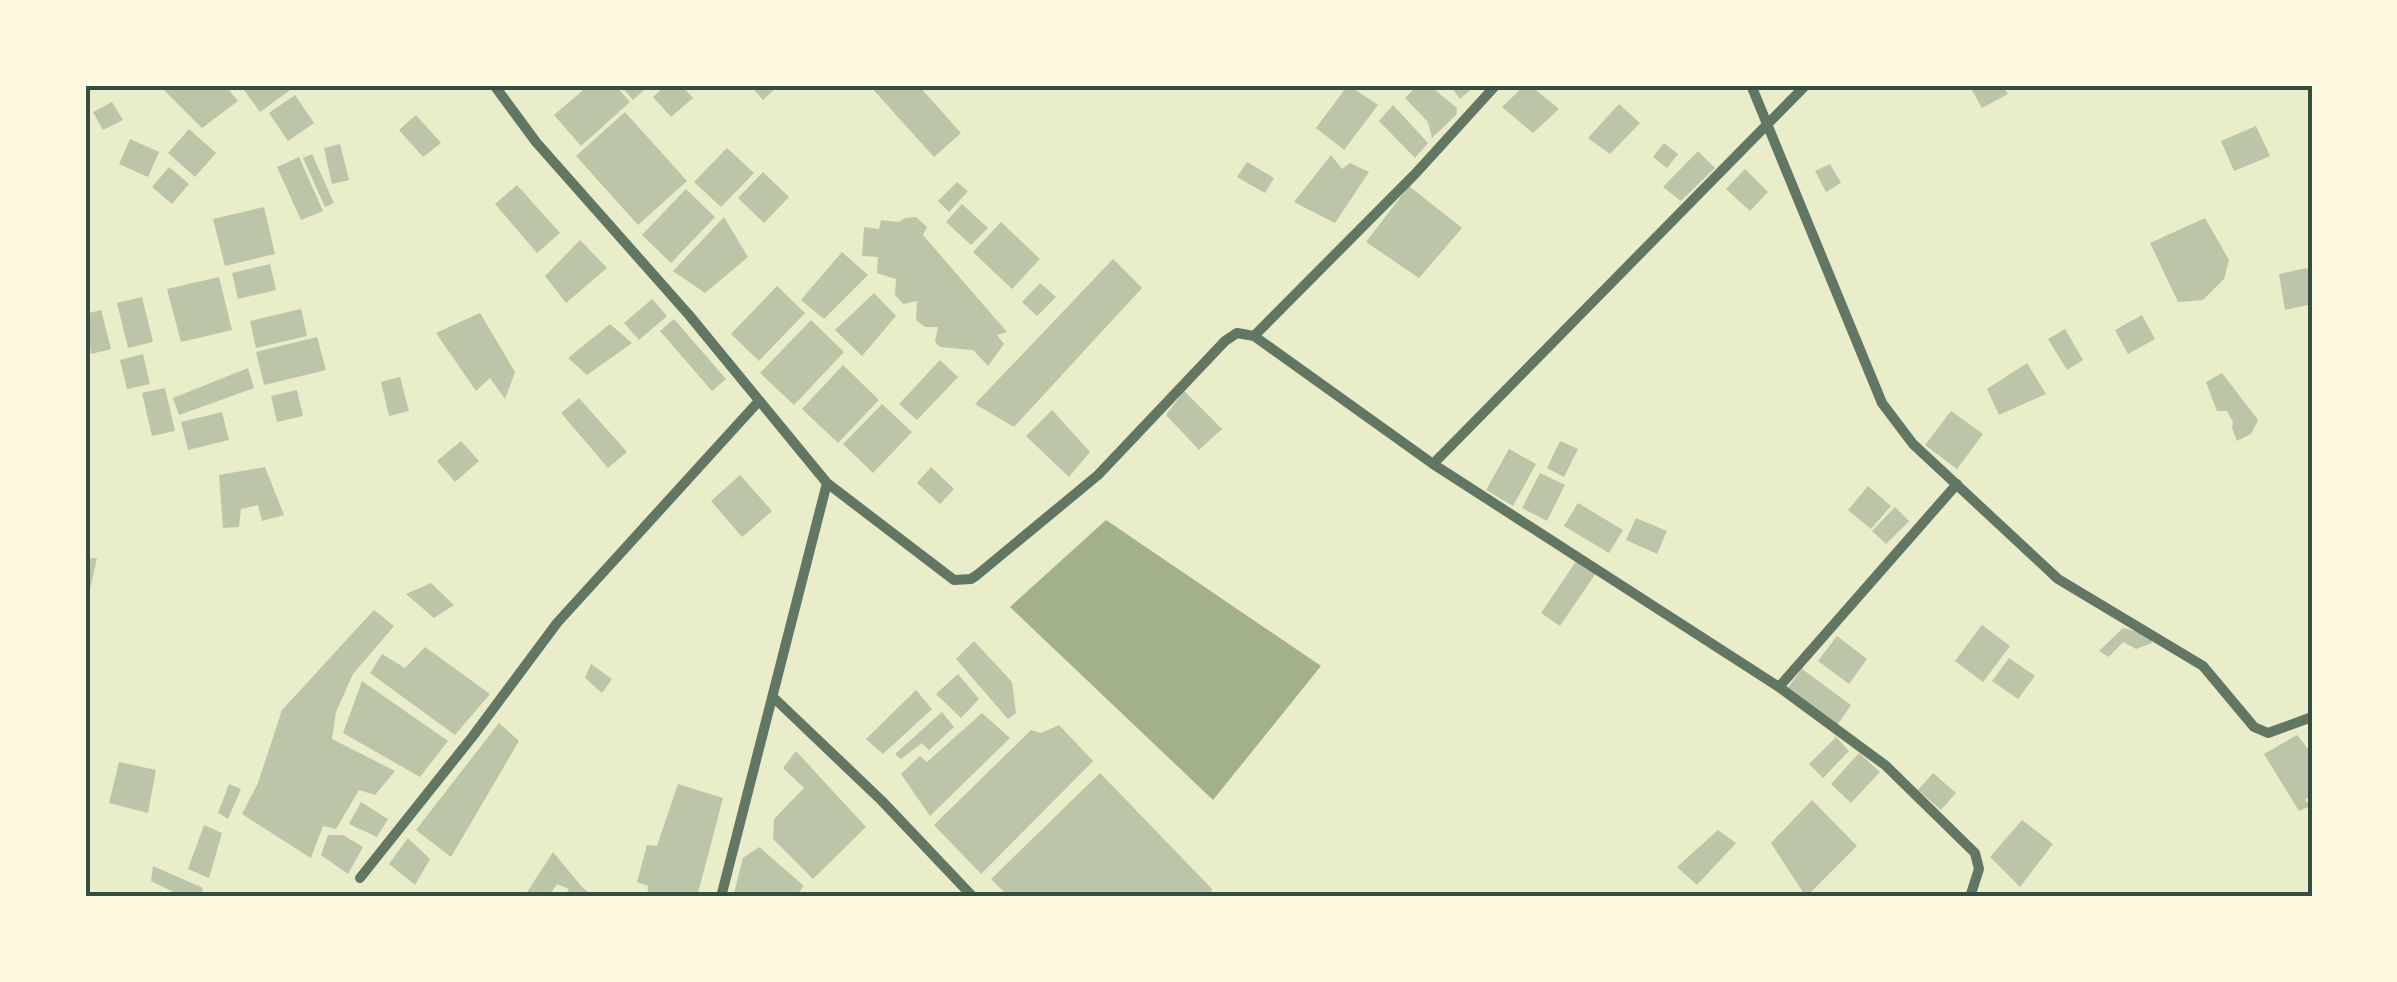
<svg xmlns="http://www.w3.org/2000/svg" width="2397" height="982" viewBox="0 0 2397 982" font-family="'DejaVu Sans',sans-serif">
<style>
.water{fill:#a3b18a}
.building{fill:#bcc5a7}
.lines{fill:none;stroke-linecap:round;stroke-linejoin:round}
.minor{stroke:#617663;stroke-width:10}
.neatline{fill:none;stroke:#344e41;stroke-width:4}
</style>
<rect width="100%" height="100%" fill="#e9edc9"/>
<path class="water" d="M1106,520L1321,666L1213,800L1010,607Z"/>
<path class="building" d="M159,85H225L238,101L202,128Z
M251,85H297L260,112L244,90Z
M589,85H615L630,102L581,146L554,115Z
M620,85H650L633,100Z
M666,85H681L693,98L671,117L653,97Z
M750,85H779L763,100Z
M869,85H918L961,133L934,157Z
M1348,85L1378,105L1344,150L1316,128Z
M1418,85H1429L1457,108L1456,115L1432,138L1428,122L1405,98Z
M1450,85H1476L1460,99Z
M1525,85H1530L1559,109L1533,133L1502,107Z
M1969,85H2002L2008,94L1982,108Z
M295,95L314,123L288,141L269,113Z
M112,102L123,120L103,130L93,112Z
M1619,104L1640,123L1610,154L1588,138Z
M1393,105L1428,143L1415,158L1379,121Z
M625,112L687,181L638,225L576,156Z
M416,115L441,143L423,157L399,130Z
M2256,126L2270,156L2234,171L2221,141Z
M189,129L216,153L195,177L168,153Z
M130,139L159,152L148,177L119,164Z
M1664,143L1678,154L1667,168L1653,157Z
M340,144L349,180L332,184L324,148Z
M727,148L754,173L721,207L694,182Z
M1698,151L1715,168L1681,201L1663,187Z
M312,154L334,203L325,207L303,158Z
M1331,155L1342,169L1350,163L1369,172L1335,223L1294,202Z
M299,157L323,211L301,220L277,167Z
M1247,162L1274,178L1265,193L1237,177Z
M1830,164L1841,183L1826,192L1815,171Z
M169,167L189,184L172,204L152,187Z
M1745,169L1768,192L1750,211L1726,189Z
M763,172L789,197L764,223L738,198Z
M957,182L968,191L949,212L938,201Z
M517,185L560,233L537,253L495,204Z
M1409,186L1462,228L1419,278L1366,242Z
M686,189L715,217L671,263L642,235Z
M962,204L988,228L971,245L946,222Z
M264,207L275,254L225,266L213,219Z
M724,217L748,257L705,293L673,271Z
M916,217L927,227L923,235L1007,332L997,335L1004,344L988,366L973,350L940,347L935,342L938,327H925L916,320L917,301L903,304L895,295L896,279L877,273L878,257L862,256L864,227L879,229L881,220L899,222L905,218Z
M2205,218L2229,260L2224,279L2203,300L2178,302L2150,243Z
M1001,222L1040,259L1012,289L973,252Z
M580,240L607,268L566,303L545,276Z
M842,252L868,275L824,319L801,300Z
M1113,259L1142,288L1014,427L975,404Z
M270,264L276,290L238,299L232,273Z
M2307,268L2312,285V304L2285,310L2279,274Z
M219,277L232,330L181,342L167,289Z
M1040,283L1056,297L1037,316L1022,302Z
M777,286L805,313L759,361L731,334Z
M874,293L896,316L862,356L835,330Z
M142,297L153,342L128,348L117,303Z
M652,299L667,316L639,340L624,323Z
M301,309L307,336L256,348L250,321Z
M101,310L111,349L91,354L85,314Z
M480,313L515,372L505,399L490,378L476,391L436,333Z
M2142,315L2155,339L2128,354L2115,330Z
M674,319L726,379L712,391L660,331Z
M811,320L844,352L794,405L760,373Z
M610,324L632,343L587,375L568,358Z
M2065,329L2083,360L2067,370L2048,339Z
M317,337L326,370L264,385L256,352Z
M143,354L150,384L127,389L120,360Z
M940,360L958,377L917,420L899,404Z
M2027,363L2046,394L1999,415L1987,389Z
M843,365L879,400L838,443L802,409Z
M248,368L254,388L179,415L173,398Z
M2222,373L2258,420L2251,434L2237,441L2232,428L2233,422L2227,411H2217L2206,382Z
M400,377L409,411L389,416L381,382Z
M165,388L175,431L152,436L142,393Z
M297,390L303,416L277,422L271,396Z
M1184,391L1222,429L1199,450L1166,415Z
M579,398L627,452L608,468L561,413Z
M882,404L912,432L873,473L843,444Z
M1052,410L1090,452L1069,477L1026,436Z
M1951,411L1983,434L1957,469L1925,445Z
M222,412L229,440L188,450L181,422Z
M461,441L479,461L455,482L437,461Z
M1560,441L1578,449L1564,477L1547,468Z
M1509,449L1536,464L1513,506L1486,490Z
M265,467L284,515L262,521L258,505L241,509L239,527L223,528L219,475Z
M931,467L954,489L940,504L917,483Z
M1540,473L1565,485L1547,521L1522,508Z
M740,475L772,511L742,537L711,501Z
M1868,486L1891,506L1871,529L1848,510Z
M1578,503L1623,530L1609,553L1564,526Z
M1895,507L1909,521L1886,544L1872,531Z
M1636,518L1667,531L1657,554L1626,540Z
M97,558L87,603H85V559Z
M1577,560L1596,573L1560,626L1541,613Z
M431,583L454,605L434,618L406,594Z
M374,610L394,626L353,674L336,712L332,739L395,771L375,795L359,790L336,829L323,826L311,858L242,814L258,783L282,710Z
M1982,625L2010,646L1983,682L1955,661Z
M2123,628L2150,635L2152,643L2136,649L2123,642L2109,657L2099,651Z
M1837,636L1867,659L1849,684L1818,661Z
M974,641L1012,682L1016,713L1008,719L956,659Z
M425,647L490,694L455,735L370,673L382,654L405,668Z
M2009,658L2035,676L2018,699L1992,681Z
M591,664L612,679L602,693L585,678Z
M1802,669L1851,705L1836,727L1786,690Z
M958,674L979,699L961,718L936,694Z
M362,681L448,741L420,777L343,733Z
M916,690L932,709L883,754L866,739Z
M942,712L954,727L929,750L922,743L901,759L895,754Z
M982,713L1010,738L930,816L901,774L920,756L927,762Z
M499,723L519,741L451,857L416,830Z
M1059,725L1093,761L981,874L934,825L1031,730L1041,733Z
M2297,735L2312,754V794L2305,800L2311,806L2299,811L2264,754Z
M1836,737L1849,751L1823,778L1809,764Z
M796,751L866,827L813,879L773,839L774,819L804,788L783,768Z
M1859,753L1880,772L1851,803L1831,784Z
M119,762L156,770L148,813L109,803Z
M1100,773L1212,889L1210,897H1009L991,879Z
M1933,773L1956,793L1941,810L1918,790Z
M229,784L241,789L228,819L218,813Z
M678,784L723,798L697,897H647L648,886L637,882L647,845L657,846Z
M1812,800L1857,846L1806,897L1771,843Z
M361,802L388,819L377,837L349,824Z
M2022,820L2053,844L2020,887L1990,857Z
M204,825L222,833L209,878L188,869Z
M1718,830L1736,843L1697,885L1677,867Z
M328,835H343L363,847L348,874L321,855Z
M408,838L430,859L415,885L389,864Z
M759,847L804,886L795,897H733L743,858Z
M553,852L582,887L594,897H564L569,889L557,884L548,897H524Z
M153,866L203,888L201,897H184L151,881Z"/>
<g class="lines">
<path class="minor" d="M494,85L536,142L689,315L827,483L954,580L971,579L977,575L1098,475L1225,341L1237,333L1254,336L1433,464L1806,85
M1751,85L1882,403L1913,444L2058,579L2203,666L2254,727L2268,733L2312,717
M1254,336L1416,173L1496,85
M1433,464L1779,687L1885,765L1975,853L1979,869L1970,897
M1779,687L1957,484
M773,697L882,801L973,897
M360,878L473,736L557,623L759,401
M721,897L827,483"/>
</g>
<rect width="2397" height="982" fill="none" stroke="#fefae0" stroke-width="175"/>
<rect x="88" y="88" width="2222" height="806" class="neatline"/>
</svg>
